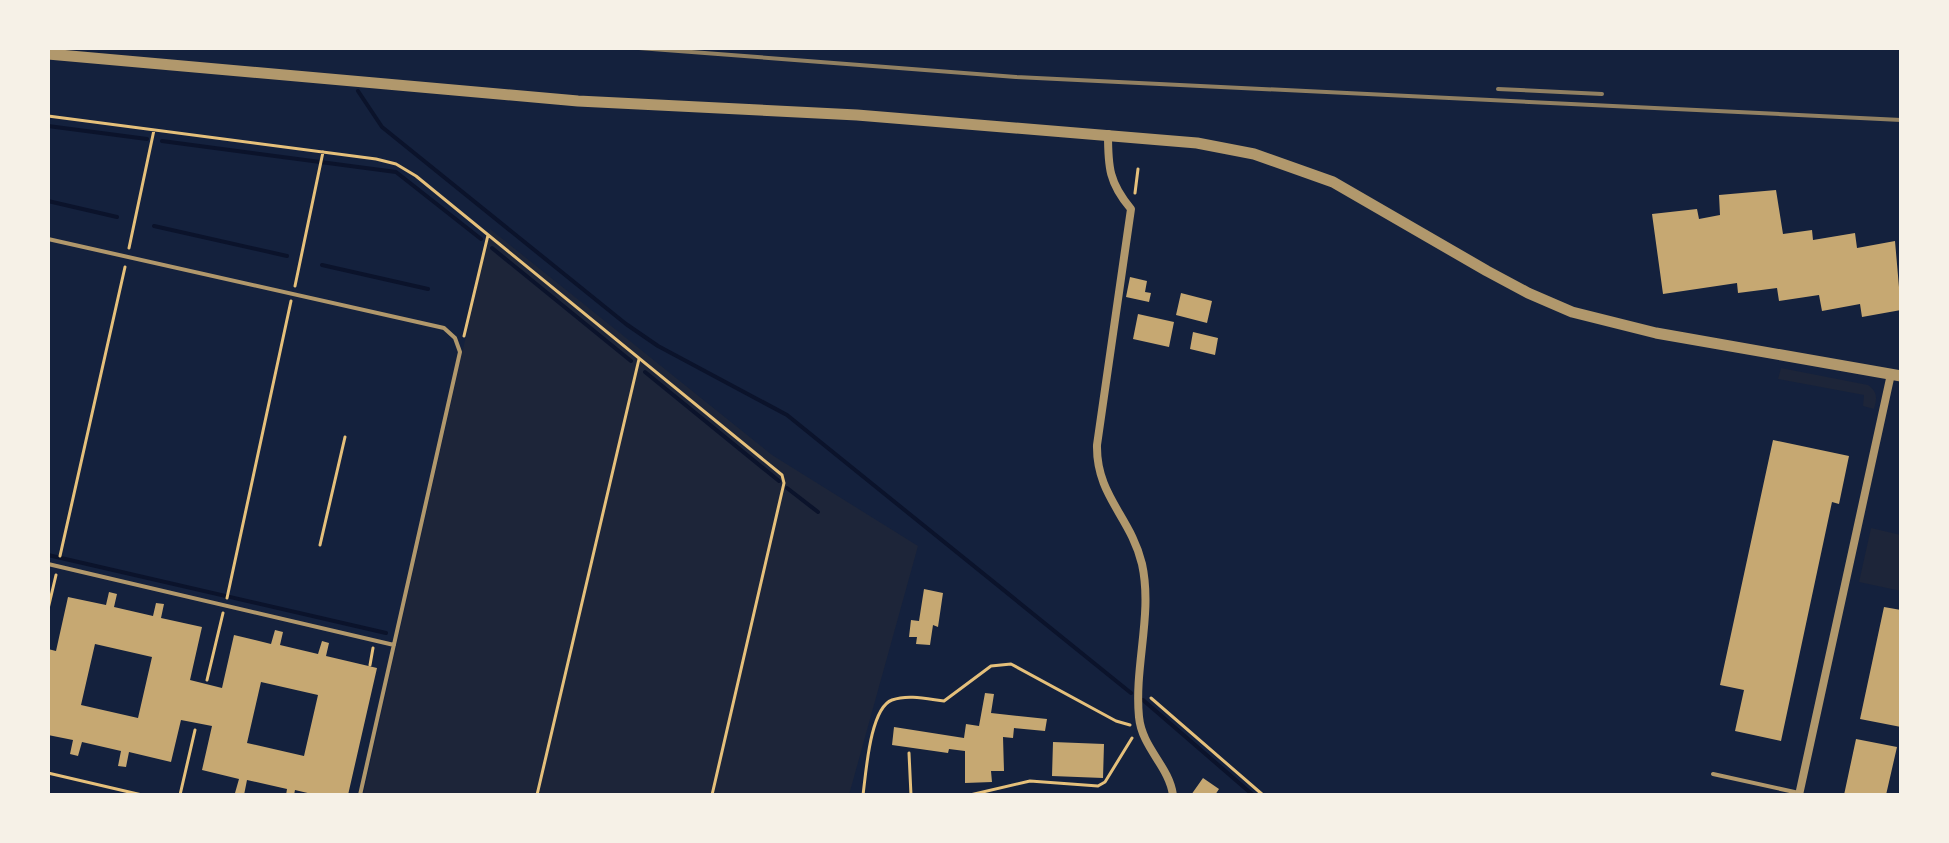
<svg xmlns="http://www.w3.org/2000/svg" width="1949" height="843" viewBox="0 0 1949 843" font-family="Figtree,sans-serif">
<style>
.green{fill:#1d2539}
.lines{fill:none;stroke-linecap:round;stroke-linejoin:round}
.stream{stroke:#0b132b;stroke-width:4}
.building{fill:#c6a872;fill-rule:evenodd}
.path{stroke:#e5c07b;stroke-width:3}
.service{stroke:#b1986c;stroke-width:4}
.minor{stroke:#b1986c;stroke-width:8}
.tertiary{stroke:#b1986c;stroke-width:11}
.rail{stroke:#918062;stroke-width:4}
</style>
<rect width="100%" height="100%" fill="#14213d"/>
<path class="green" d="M490,229L772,455L918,546L849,795H363Z
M1781,368L1868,385C1878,392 1877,399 1874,409L1863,406L1864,395L1778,379Z
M1871,528L1901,535V591L1859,582Z"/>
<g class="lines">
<path class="stream" d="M358,91L382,127L626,324L658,346L787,415L1131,693
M48,126L147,139
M162,141L396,172L481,239
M48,201L117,217
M154,226L287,256
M492,248L631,361
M322,265L428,289
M645,372L779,481
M787,488L818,512
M48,555L386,633
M1143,700L1253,795"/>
</g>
<path class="building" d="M1776,190L1783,234L1812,230L1813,240L1855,233L1857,248L1895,241L1901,310L1862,317L1860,304L1822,311L1819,295L1779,301L1777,288L1738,293L1737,283L1663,294L1652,214L1697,209L1699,219L1720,215L1719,195Z
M1130,277L1147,281L1145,292L1151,293L1149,302L1126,297Z
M1181,293L1212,301L1207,323L1176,315Z
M1138,314L1174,322L1169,347L1133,339Z
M1193,332L1218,338L1215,355L1190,349Z
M1773,440L1849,456L1839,504L1832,502L1781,741L1735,731L1744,690L1720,685Z
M924,589L943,593L938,627L933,625L930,645L916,644L917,637H909L911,620L919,621Z
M109,592L117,594L114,607L153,616L156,603L164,604L161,618L202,627L190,680L222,688L234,635L271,644L275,630L283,632L280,645L318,654L322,641L329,643L326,656L377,668L348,795H316L295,790L294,795H286L287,789L247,780L244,795L235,793L239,779L202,770L212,726L181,720L171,762L129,752L126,767L118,766L121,751L82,742L78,756L70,754L73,740L48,735V649L56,651L68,597L106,605ZM95,644L152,657L138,718L81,705ZM261,682L318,695L304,756L247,743Z
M1884,607L1901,610V727L1860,719Z
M985,693L994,694L991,713L1047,719L1045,731L1014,728L1013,738L1003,737L1004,771H991L992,782L965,783V751L949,749L948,753L892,745L894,727L964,738L966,724L979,726Z
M1856,739L1897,747L1886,795H1844Z
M1053,742L1104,744L1103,778L1052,776Z
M1203,778L1219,789L1215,795H1191Z"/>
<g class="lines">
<path class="path" d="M48,116L376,159L396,164L416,176L782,475L784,483L712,795
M1135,193L1138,169
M129,248L154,130
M295,286L323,152
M464,336L488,235
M320,545L345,437
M60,556L125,267
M227,598L291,301
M48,609L56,575
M370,665L373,648
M207,680L223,613
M1151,698L1263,795
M909,753L911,795
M48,773L142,795
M180,795L195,730
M537,795L639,359
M863,795C866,773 870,708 892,700C908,694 928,699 944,701L991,666L1011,664L1116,721L1130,725
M970,795L1030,781L1098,786L1105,782L1132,738"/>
<path class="service" d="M48,239L444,328L455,338L460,352L360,795
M48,564L394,645
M1713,774L1799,793"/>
<path class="minor" d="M1108,134C1108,167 1109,183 1131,209L1097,445C1096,496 1131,517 1142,564C1153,614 1134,666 1139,717C1142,748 1169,766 1173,795
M1799,795L1891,374"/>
<path class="tertiary" d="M48,54L578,101L857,115L1197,143L1254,154L1333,182L1487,271L1528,293L1572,312L1656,333L1901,376"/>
<path class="rail" d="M639,48L1016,77L1901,120
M1498,89L1602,94"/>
</g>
<rect width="1949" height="843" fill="none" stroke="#f6f1e7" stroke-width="100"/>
</svg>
